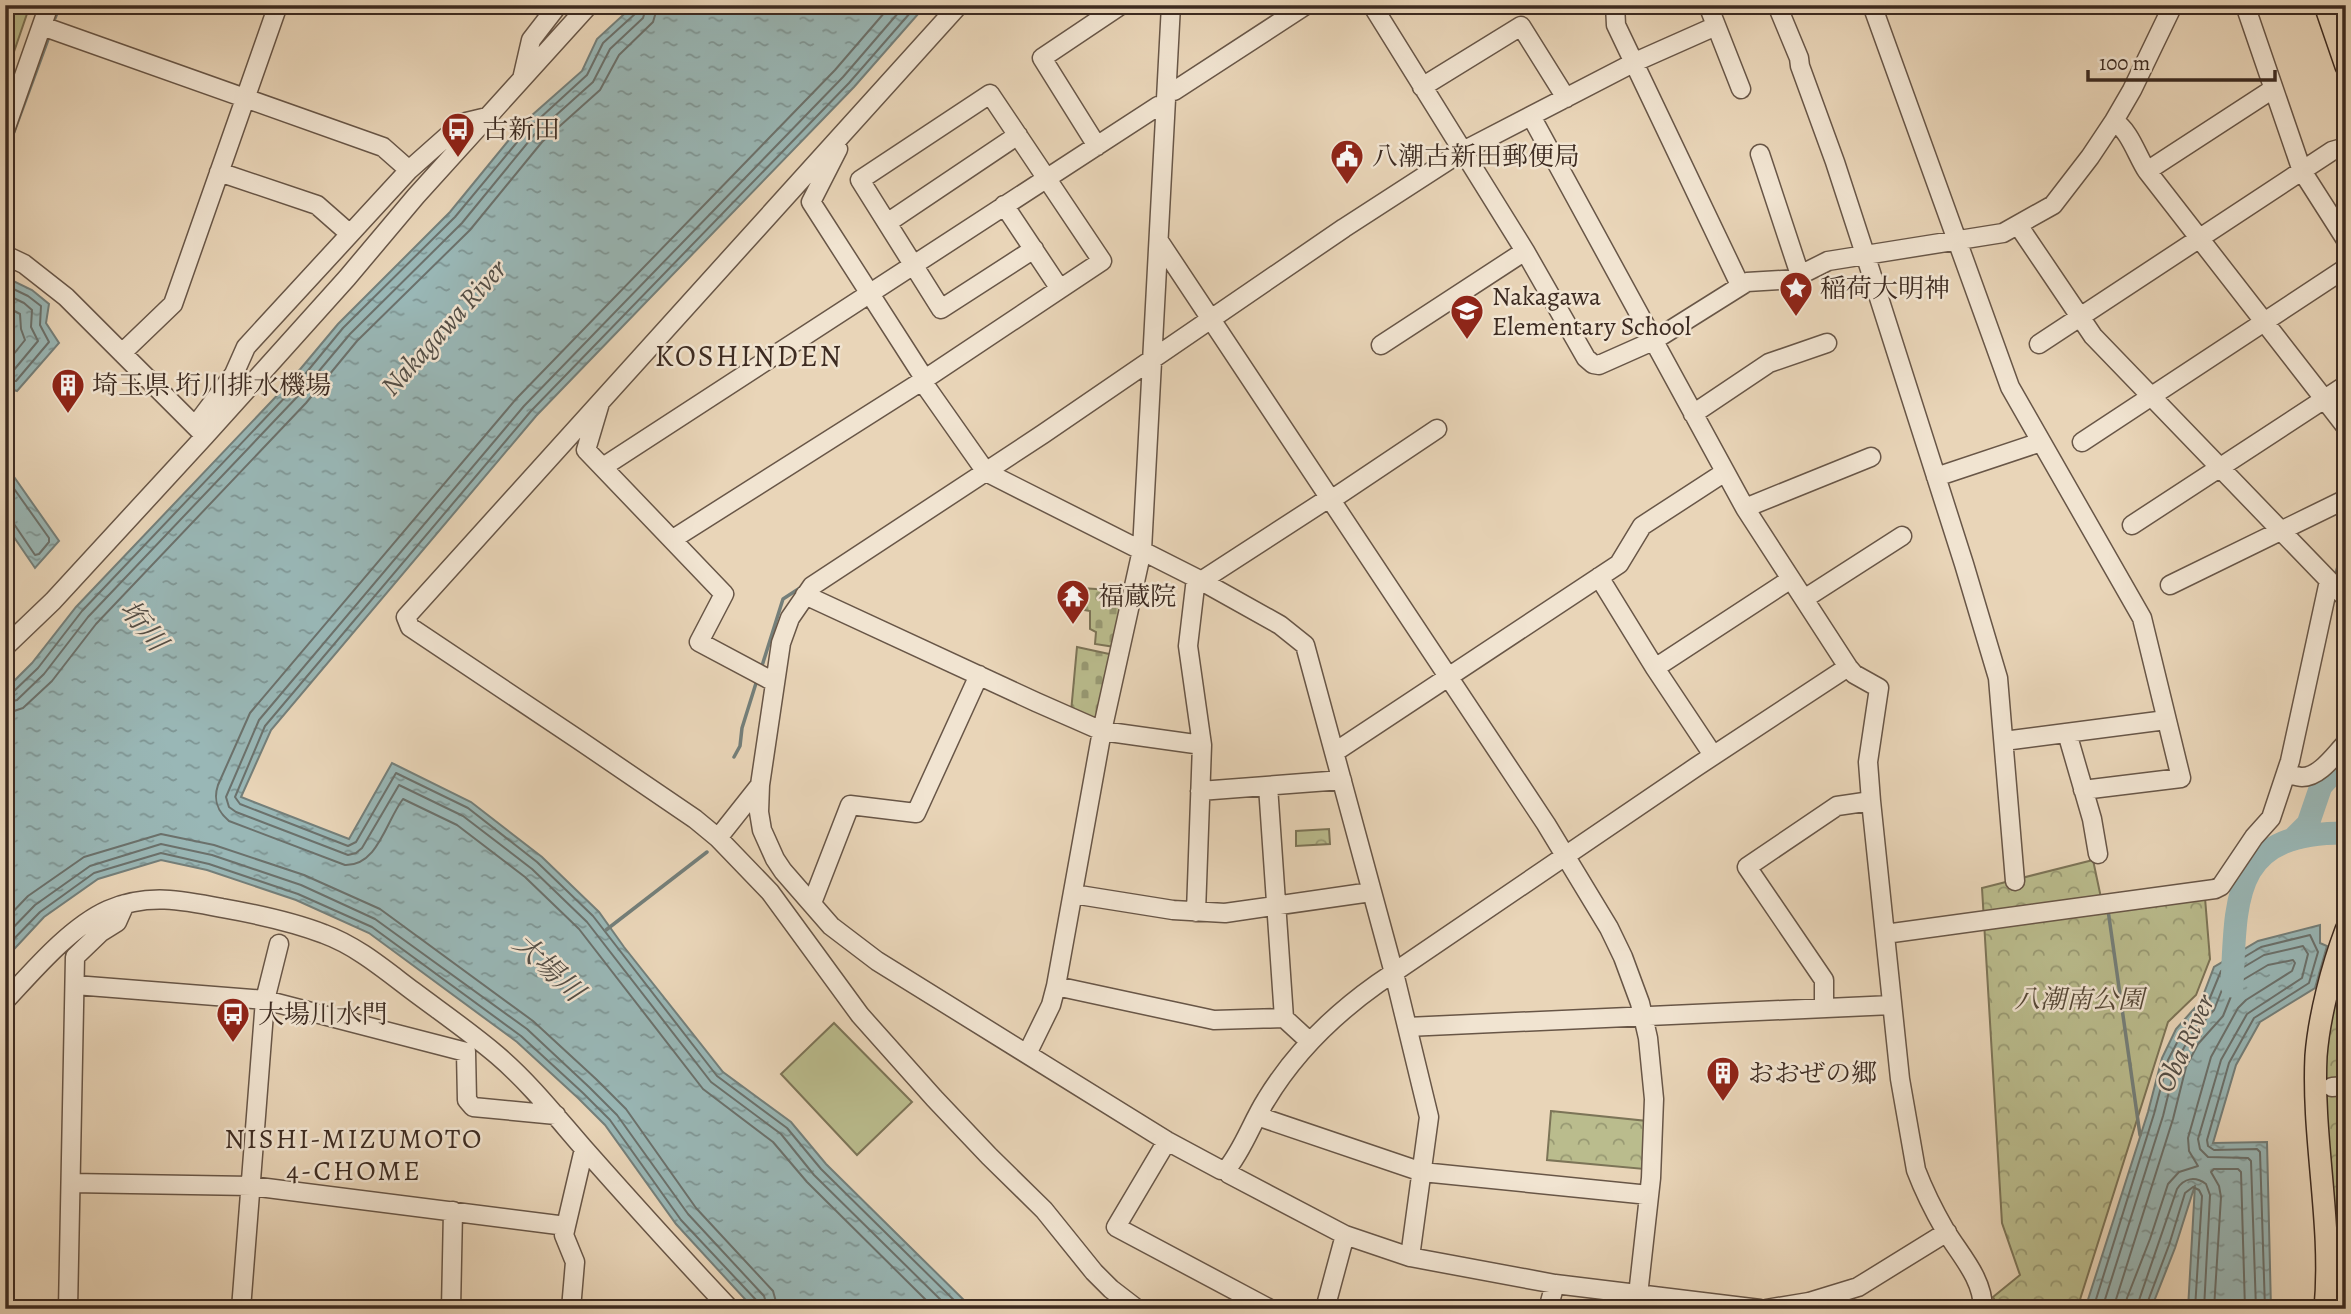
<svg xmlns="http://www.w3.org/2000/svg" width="2351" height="1314" viewBox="0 0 2351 1314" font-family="Alegreya,'Noto Serif JP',serif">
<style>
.cemetery{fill:url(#cemetery-stones);stroke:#7c7457;stroke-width:2}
.park{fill:url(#park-crowns);stroke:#7c7457;stroke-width:2}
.pitch{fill:#babc8d;stroke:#7c7457;stroke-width:2}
.water{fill:url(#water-ripples);stroke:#747f7a;stroke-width:2}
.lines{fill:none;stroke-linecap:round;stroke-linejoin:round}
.shore{stroke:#6b716c;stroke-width:2}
.stream{stroke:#747f7a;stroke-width:3.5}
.river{stroke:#99b7b6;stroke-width:23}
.minor-casing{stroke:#685647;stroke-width:21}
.major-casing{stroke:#3d2b21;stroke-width:24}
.minor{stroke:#f1e4d1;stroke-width:18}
.major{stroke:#e9d5b8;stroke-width:21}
.labels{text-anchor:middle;stroke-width:5;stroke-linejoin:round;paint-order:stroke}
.poi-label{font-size:26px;fill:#3d2b21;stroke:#f1e4d1;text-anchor:start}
.park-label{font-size:26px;font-style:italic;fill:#564837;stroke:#f1e4d1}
.water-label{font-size:28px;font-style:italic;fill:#544e46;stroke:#f1e4d1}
.neighbourhood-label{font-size:28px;letter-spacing:2px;fill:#3d2b21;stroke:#f1e4d1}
.quarter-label{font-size:30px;letter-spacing:2px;fill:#3d2b21;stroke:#f1e4d1}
</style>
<defs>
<pattern id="cemetery-stones" width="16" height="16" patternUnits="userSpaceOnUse" patternTransform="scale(1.75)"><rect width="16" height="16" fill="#babc8d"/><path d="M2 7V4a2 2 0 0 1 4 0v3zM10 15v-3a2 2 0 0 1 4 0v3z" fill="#989973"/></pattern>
<pattern id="park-crowns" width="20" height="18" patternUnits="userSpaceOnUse" patternTransform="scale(1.75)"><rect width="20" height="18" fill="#babc8d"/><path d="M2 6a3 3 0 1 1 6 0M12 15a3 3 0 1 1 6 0" fill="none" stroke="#989973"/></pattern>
<pattern id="water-ripples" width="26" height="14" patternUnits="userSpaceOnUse" patternTransform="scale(1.75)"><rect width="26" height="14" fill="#99b7b6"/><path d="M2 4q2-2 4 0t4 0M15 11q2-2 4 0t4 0" fill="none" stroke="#7e9594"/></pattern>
</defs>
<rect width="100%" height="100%" fill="#e9d5b8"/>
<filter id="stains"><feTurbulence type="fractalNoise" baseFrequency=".00286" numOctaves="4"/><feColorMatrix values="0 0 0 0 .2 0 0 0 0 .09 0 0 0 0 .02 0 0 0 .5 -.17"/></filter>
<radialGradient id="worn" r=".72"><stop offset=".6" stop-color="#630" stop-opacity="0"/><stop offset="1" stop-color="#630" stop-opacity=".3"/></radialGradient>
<path class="cemetery" d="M1080,588L1128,591L1115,647L1095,644L1096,632L1090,629V611L1078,609Z
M1077,647L1114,655L1099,721L1071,712Z"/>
<path class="park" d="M1329,829L1330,844L1296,846V831Z
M2093,860L2104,912L2205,898L2210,959L2196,995L2168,1022L2077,1309H1999L1993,1297L2020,1275L2002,1223L1982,888Z
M2346,1000V1309H2329L2320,1069L2330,1006Z
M1551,1111L1647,1121L1644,1169L1547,1160Z"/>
<path class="pitch" d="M5,5H30L5,78Z
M834,1023L912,1102L857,1155L781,1074Z"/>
<path class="water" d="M634,5H926L854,87L536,416L271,730L241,797L349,839L392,763L471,802L542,857L599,912L624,947L723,1072L791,1122L826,1164L973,1309H754L676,1224L605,1125L578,1098L517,1042L369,933L296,900L207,870L161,860L98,879L44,917L5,959V690L32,663L76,607L287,385L338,324L450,212L522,124L582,71L597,39Z
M5,277L32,290L49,304L46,323L59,343L17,391L5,387Z
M5,464L59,541L35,568L5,524Z
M2320,925V943L2327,946L2315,988L2260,1022L2236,1065L2213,1143L2267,1142L2271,1309H2188L2195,1185L2175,1248L2151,1309H2085L2148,1112L2162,1058L2176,1029L2201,1001L2214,967L2258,941Z"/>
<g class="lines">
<path class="shore" d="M891,5L835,70L516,399L250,713L218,785C213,800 217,811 229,821L345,865C378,866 386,821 403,799L457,825L525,877L579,929L703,1089L773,1142L807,1182L935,1309
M905,5L843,77L524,406L259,720L226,797L229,807L236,812L348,855L356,853L362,848L399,785L463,816L532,869L587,922L711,1082L781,1134L814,1175L950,1309
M917,5L849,83L531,411L265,726L235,797L240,804L348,846L356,842L396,773L468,808L537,862L593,916L717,1076L787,1128L821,1169L963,1309
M5,285L28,296L41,306L40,325L49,342L16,381H5
M5,294L24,303L32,310L31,327L38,341L13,371L5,372
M5,306L20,314L21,329L25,340L9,360L5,361
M5,476L49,538V542L39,554L35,555L14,524L5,521
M5,694L13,692L38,668L82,611L292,390L343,328L455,217L528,129L587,75L603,43L636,13L638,5
M5,703L17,700L44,674L88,617L298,396L350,334L462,223L534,135L593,82L610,49L643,18L647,5
M5,714L23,708L52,681L96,624L306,403L357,341L470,230L542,142L600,90L619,55L653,22L658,5
M5,920L28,896L84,857L161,834L214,845L304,875L380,909L533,1021L596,1079L626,1109L696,1208L773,1291L778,1309
M5,936L35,905L90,866L161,844L212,855L301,885L375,919L527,1029L589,1087L617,1115L688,1214L764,1296L768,1309
M5,948L40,912L94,873L161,853L209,864L298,894L372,927L521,1036L583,1093L610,1120L681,1220L757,1301L759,1309
M2093,1309L2154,1114L2168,1060L2182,1033L2207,1005L2221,971L2261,947L2310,935L2318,952L2309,983L2254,1018L2229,1063L2207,1140L2208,1146L2214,1150L2257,1149L2260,1152L2265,1309
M2102,1309L2163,1116L2176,1063L2189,1038L2214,1010L2227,977L2264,955L2303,946L2308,954L2302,978L2247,1014L2221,1060L2198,1139L2200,1149L2208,1157L2248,1158L2251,1161L2256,1309
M2113,1309L2173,1119L2186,1067L2198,1044L2223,1016L2236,984L2268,965L2293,960L2295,963L2292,971L2246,1000L2238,1008L2211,1057L2188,1138L2189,1151L2198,1166L2179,1172L2168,1184L2150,1239L2127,1298L2125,1309
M2136,1309L2177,1189C2184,1178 2195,1176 2206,1184L2210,1195L2204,1309
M2145,1309L2169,1245L2185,1193L2193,1187L2199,1190L2202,1196L2195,1309
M2214,1309L2221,1197L2219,1186L2211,1172L2214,1169H2238L2241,1172L2245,1309"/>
<path class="stream" d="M53,23L60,5
M5,156L50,34
M2335,578L2346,536
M761,669L783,599L803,586
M734,757L740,746L742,728L757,680
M2108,910L2140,1135
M606,930L707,852"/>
<path class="river" d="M2295,837L2308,824L2321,786L2346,758
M2232,986C2236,894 2233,832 2346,833"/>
<defs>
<path id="minor" d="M959,5L406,617L410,627L579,740L695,819L718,838L770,892L860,1015L934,1098L989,1156L1044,1210L1094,1272L1111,1289L1137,1309
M1372,5L1525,251L1586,358L1593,364L1599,365L1653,341L1747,282L1798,279L1800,275L1828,261L2003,233L2053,205L2090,157L2114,121L2132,90L2173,5
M1615,5L1616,25L1740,285
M1708,5L1741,89
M1777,5L1799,58L1800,66L1835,162L1865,254L1964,564L1998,678L2015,881
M1872,5L2010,387L2142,618L2181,778L2083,790
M2245,5L2302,171L2346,240
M42,26L383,147L409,170
M1716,26L1635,62L1463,151L1344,228L1043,434L812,586L790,618L781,643L760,785L759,812L762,830L775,859L783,871L831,926L877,961L1167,1141L1221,1170H1226L1229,1174L1345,1235L1410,1257L1555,1284L1760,1309
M522,79L531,40L558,5
M1422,87L1521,26L1566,98
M1167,91H1174L1306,5
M1531,116L1745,508L1848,667L1854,674L1879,688L1868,762L1871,801L1900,1079L1916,1170C1924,1191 1934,1211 1945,1230C1960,1255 1983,1278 1983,1309
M2114,121C2130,131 2137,156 2147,171L2346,427
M5,130L49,5
M1097,146L1042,58L1121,5
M838,149L811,202L924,378
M1760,154L1800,275
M2147,171L2273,89
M219,172L317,205L350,234
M887,223L1018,135
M2018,225L2093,336L2346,598
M1159,241L1546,824L1609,928L1623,957L1640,1003L1648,1038L1654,1099L1651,1178L1638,1295
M1034,249L941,309L860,180L990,94L1102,261L1060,289
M5,255L24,264L66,297L202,433
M2039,344L2332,151L2346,147
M1381,345L1525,251
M122,353L173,304L278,5
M922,381L986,472L1196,578L1280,625L1305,645L1394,973L1429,1117L1410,1257
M600,403L586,450L724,594L699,642L774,682
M1693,414L1769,363L1827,343
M195,426L234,374L246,347L409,170L462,123L487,117
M2082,442L2346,268
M603,467L1158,106H1165
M1936,477L2041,442
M1331,500L1437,429
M1745,508L1871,457
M2132,525L2346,385
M673,539L922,381L1060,289L1004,205
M1599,577L1655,668L1713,755
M1196,578L1188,646L1202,745L1196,912
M1201,581L1329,498
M2170,585L2346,499
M805,595L1036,702L1102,731L1202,745
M1804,599L1902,536
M5,647L53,601L205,436L347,278L416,196L589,5
M1655,668L1791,579
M2067,733L2092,819L2098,854
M2004,741L2166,720
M1335,752L1619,564L1642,526L1725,472
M2286,773C2291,774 2297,777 2302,777C2320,777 2335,754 2346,743
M1268,786L1284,1018
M1200,791L1342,780
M718,838L760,785
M1073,894L1173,910L1225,913L1371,892
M812,903L850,805L916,813L979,675
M1885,934L2215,889L2221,886L2254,837L2271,818L2290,761L2329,581
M75,985L265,1000L466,1052L467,1100L473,1107L556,1115
M1056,986L1214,1020L1284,1018L1309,1041
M5,1001C33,971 70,927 108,910C147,893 182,900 222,908C256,914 291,921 324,934C357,946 385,970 413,991C441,1012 470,1032 497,1055C531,1084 558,1119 587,1152C634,1205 681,1257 730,1309
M1824,1007V980L1747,867L1837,806L1871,801
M1407,1027L1892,1005
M1027,1054L1051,1005L1056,986L1102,731L1142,550L1171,5
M2332,1087L2346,1086
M1257,1116L1422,1172L1649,1195
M1167,1141L1116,1227L1270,1309
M1226,1170C1243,1150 1252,1122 1266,1100C1295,1052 1332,1016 1377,984L1696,767L1848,667
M71,1183L251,1186L566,1226L584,1149
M566,1226L564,1235L575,1262L571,1309
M68,1309L75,957L101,932L117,922L125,904
M241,1309L265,1000L279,944
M451,1309L453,1211
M1325,1309L1345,1235
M1548,1309L1555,1284
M1766,1309L1809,1302L1858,1287L1947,1232"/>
<path id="major" d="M2325,5L2346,66
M2325,1309C2333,1225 2312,1140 2316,1056C2319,1017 2332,967 2346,930"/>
</defs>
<use href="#minor" class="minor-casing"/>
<use href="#major" class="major-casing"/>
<use href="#minor" class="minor"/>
<use href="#major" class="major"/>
</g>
<defs>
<symbol id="bus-pin" viewBox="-11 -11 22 30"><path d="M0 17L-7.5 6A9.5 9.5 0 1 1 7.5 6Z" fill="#8f2418" stroke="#f1e4d1"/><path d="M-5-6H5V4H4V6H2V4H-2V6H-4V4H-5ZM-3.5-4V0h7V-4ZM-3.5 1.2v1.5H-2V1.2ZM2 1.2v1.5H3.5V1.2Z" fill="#fff"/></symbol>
<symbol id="civic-pin" viewBox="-11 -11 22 30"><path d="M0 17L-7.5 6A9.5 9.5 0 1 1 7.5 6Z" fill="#8f2418" stroke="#f1e4d1"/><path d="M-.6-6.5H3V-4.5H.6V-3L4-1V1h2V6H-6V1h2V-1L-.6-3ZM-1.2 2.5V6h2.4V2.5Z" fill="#fff"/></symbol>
<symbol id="sight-pin" viewBox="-11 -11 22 30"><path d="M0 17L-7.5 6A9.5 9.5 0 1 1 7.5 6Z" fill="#8f2418" stroke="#f1e4d1"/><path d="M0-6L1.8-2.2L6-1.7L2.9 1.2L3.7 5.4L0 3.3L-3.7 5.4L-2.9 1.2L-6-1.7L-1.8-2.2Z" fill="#fff"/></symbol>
<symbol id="school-pin" viewBox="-11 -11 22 30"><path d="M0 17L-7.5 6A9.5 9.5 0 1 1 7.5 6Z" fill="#8f2418" stroke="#f1e4d1"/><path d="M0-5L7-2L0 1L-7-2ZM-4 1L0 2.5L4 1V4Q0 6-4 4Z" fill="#fff"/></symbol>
<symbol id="building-pin" viewBox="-11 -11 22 30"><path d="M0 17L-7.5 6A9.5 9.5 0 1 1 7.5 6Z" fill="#8f2418" stroke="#f1e4d1"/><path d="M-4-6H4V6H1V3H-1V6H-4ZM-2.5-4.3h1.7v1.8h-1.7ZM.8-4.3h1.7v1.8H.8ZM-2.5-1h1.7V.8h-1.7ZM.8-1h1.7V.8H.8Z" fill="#fff"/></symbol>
<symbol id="temple-pin" viewBox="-11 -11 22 30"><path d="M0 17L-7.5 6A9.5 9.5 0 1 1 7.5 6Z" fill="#8f2418" stroke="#f1e4d1"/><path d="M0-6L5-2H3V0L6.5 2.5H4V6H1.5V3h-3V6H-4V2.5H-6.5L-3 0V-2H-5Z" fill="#fff"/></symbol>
</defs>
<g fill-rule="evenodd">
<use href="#bus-pin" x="439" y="110" width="38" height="52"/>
<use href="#civic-pin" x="1328" y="137" width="38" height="52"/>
<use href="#sight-pin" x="1777" y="269" width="38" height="52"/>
<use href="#school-pin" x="1448" y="292" width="38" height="52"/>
<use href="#building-pin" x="49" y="366" width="38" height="52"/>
<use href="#temple-pin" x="1054" y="577" width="38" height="52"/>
<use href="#bus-pin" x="214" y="995" width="38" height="52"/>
<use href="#building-pin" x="1704" y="1054" width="38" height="52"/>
</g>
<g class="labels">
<g class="poi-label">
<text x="482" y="138">古新田</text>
<text x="1372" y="165">八潮古新田郵便局</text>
<text x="1820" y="297">稲荷大明神</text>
<text x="1492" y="305">Nakagawa<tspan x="1492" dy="30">Elementary School</tspan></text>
<text x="92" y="394">埼玉県 垳川排水機場</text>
<text x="1098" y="605">福蔵院</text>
<text x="258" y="1023">大場川水門</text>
<text x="1748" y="1082">おおぜの郷</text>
</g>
<g class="park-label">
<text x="2079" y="1008">八潮南公園</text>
</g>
<g class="water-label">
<text transform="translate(443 327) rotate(-48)" y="10">Nakagawa River</text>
<text transform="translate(144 625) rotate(51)" y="10">垳川</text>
<text transform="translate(549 967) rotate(43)" y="10">大場川</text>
<text transform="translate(2184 1043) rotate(-65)" y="10">Oba River</text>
</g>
<g class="neighbourhood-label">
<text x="354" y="1148">NISHI-MIZUMOTO<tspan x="354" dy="32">4-CHOME</tspan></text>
</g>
<g class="quarter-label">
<text x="749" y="366">KOSHINDEN</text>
</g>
</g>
<rect width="2351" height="1314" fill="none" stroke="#e9d5b8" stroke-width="28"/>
<rect x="7" y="7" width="2337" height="1300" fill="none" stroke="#3d2b21" stroke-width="3.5"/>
<rect x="14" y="14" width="2323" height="1286" fill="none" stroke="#3d2b21" stroke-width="2"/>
<path d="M2088 70v10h187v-10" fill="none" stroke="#3d2b21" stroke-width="3.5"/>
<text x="2099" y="70" font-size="21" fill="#3d2b21" stroke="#f1e4d1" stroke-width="5" paint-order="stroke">100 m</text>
<rect width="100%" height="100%" filter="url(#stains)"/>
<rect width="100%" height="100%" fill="url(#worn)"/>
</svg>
